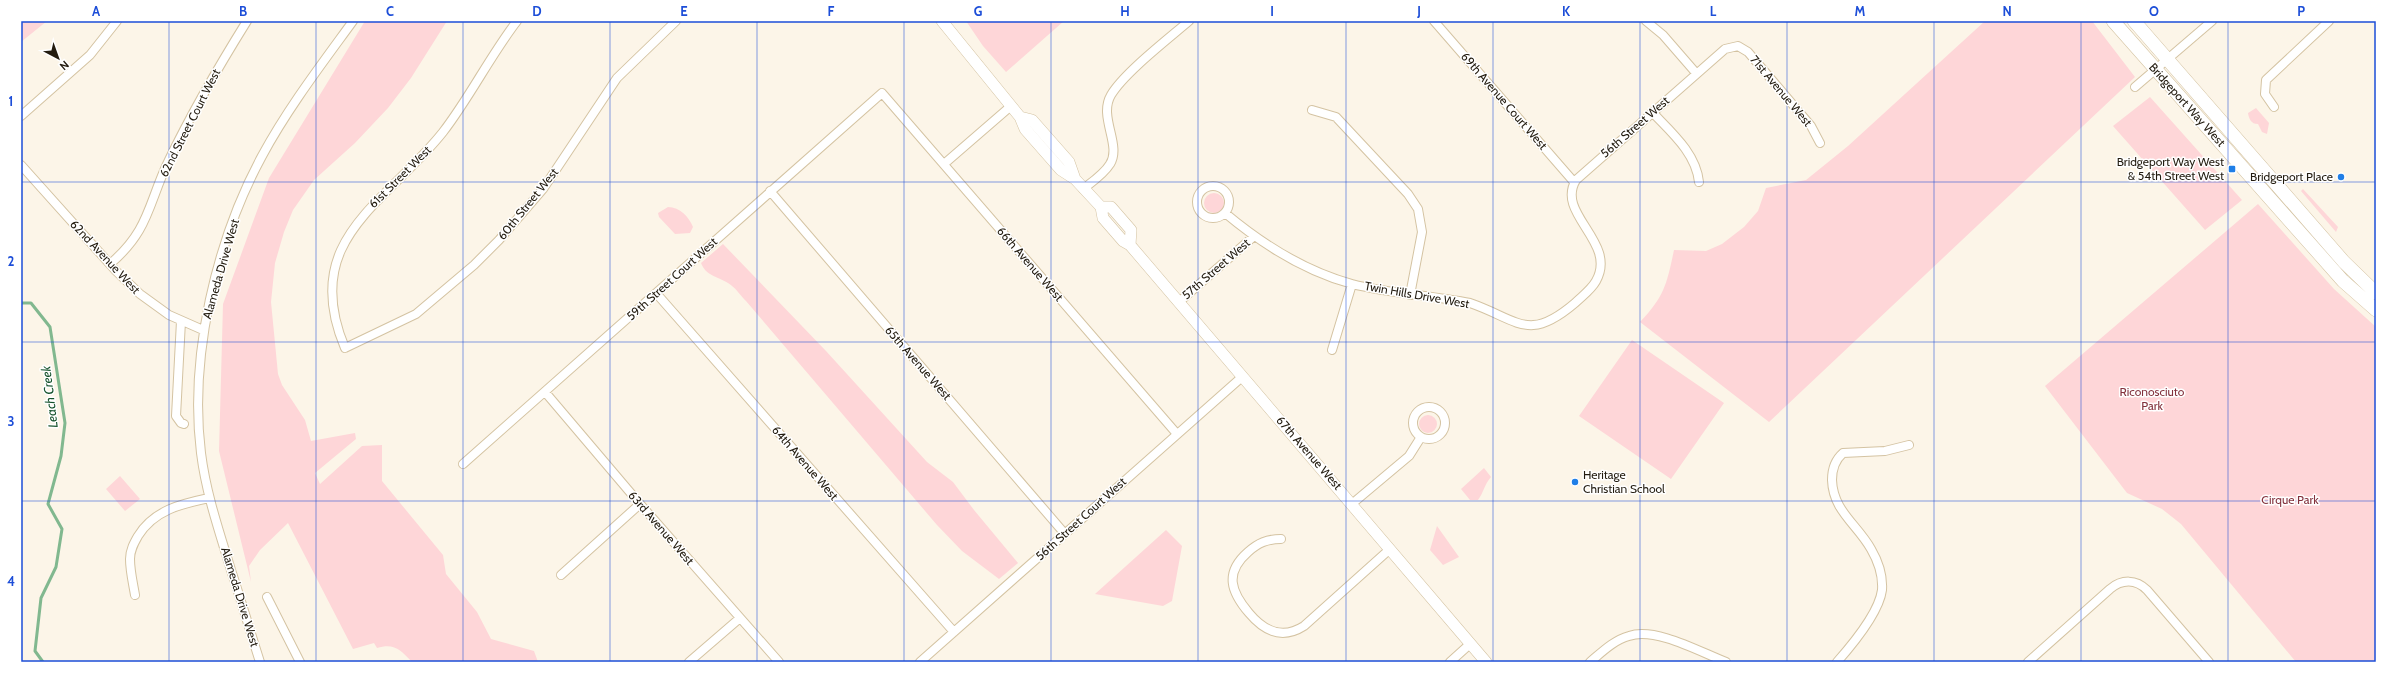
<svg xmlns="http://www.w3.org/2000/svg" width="2397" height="683" viewBox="0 0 2397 683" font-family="Cabin,sans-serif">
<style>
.green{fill:#fed6d8}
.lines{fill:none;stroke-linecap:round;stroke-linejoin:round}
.stream{stroke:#81b88f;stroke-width:3}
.street-casing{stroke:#d4c3a2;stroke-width:10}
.secondary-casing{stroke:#d4c3a2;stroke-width:12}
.primary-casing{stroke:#d4c3a2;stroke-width:14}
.street{stroke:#fff;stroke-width:8}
.secondary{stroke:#fff;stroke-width:11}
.primary{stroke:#fff;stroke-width:13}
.grid{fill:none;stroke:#1d4ed8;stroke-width:1;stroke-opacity:0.55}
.poi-dot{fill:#1f7ee7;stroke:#fff;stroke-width:1.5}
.labels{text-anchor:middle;stroke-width:3;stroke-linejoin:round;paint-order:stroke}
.street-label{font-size:12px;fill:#231c10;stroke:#fff}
.poi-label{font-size:12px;fill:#231c10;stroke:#fff;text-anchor:end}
.park-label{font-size:12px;fill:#83323d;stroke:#fff}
.water-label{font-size:13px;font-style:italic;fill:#15522c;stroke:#fff}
.neatline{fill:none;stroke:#1d4ed8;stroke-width:1.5}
.grid-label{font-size:13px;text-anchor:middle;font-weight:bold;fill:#1d4ed8}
</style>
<rect width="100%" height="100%" fill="#fcf5e8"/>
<path class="green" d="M21,21H47L21,42Z
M365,21H447L411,78L388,108L355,143L314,180L293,210L284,232L275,263L271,302L278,374L282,385L305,420L311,441L355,433L356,439L315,473L320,484L362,446L382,445V481L443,555L446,574L477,612L491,639L534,651L538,662H412C400,650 395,643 377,648L374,643L353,649L288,523L260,550L249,566L251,582L219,451L223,304L269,178Z
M966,21H1064L1006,72L983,46Z
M1985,21H2092L2135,77L1769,422L1640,322C1665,296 1667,283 1674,250L1706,251L1722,244L1744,227L1758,211L1766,188L1806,180L1848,146Z
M2150,97L2242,200L2205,230L2113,126Z
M2256,108L2269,123L2267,134L2262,132L2258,124C2251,124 2249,119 2248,113Z
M2303,189L2338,227L2336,232L2301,191Z
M1204 203a10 10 0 1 1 20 0a10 10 0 1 1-20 0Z
M2258,204L2334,289L2376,327V662H2296L2181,524L2162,509L2127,493L2045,386Z
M668,207C680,207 689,217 693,227L690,233L675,234L659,217L658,213Z
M723,244L826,351L927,462L953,482L974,510L1018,563L999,579L962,551L937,525L746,301C740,295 735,287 728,283C717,276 706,276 701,263Z
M1632,340L1724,403L1671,479L1579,416Z
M1419 424a9 9 0 1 1 18 0a9 9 0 1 1-18 0Z
M1484,468L1491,477C1484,485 1484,492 1478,500H1470L1461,489Z
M120,476L140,499L125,511L106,489Z
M1437,526L1459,557L1443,565L1430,550Z
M1166,530L1182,546L1172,601L1163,606L1095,594Z"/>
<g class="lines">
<path class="stream" d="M21,303H31L50,327L65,423L61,456L48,504L62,529L56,567L41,598L35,651L43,662"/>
<defs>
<path id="street" d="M517,21C490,56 470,97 443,132C386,204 299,239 345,348L416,314L474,265L499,240L543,189L617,78L676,21
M1434,21L1574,182
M1646,21L1663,35L1696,73
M2135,87L2212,21
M2274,107L2265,94L2266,80L2329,21
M1312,110L1336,117L1408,194L1418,209L1422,232L1410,295
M1652,112C1671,132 1696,153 1699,182
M21,116L90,55L117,21
M944,164L1011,106
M21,165L116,271L140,294L169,315L203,330
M1197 202a16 16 0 1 1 32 0a16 16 0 1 1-32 0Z
M1083,189C1092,182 1104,174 1110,164C1122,145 1098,117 1111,95C1124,73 1168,39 1189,21
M770,191L1065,534
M1225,213C1262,244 1304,271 1352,284C1391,294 1431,295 1470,303C1519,320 1528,343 1575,303C1582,296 1591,290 1596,281C1618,242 1555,214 1576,180L1725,49L1738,46L1748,52L1811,126L1820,143
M110,264C150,230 148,203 169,160C192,112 219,66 247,21
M656,293L954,632
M1179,302L1253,237
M181,321L176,416L181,423L184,424
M1332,350L1352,284
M545,392L640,504L779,662
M1413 423a16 16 0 1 1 32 0a16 16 0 1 1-32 0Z
M463,464L882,93L1177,434
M1353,503L1409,456L1421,437
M1281,539C1267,539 1258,543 1248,552C1224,573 1231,592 1249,613C1264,631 1282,640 1304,626L1390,549
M561,575L640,504
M135,595C133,583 130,571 130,559C130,550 134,543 138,536C154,510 181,504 209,498
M267,597L300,662
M260,662C250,631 241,600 231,570C219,531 206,493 201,453C189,357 216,241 262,156C288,108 321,65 353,21
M689,662L740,618
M920,662L1242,377
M1450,662L1470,644
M1590,662C1602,652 1614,640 1629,636C1656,627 1700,652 1726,662
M1837,662C1852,645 1879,613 1882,590C1883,576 1878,561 1871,549C1857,524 1833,511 1832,480C1832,468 1835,460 1843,453L1885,451L1909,445
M2028,662L2110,589C2122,579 2136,579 2147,590L2209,662"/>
<path id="secondary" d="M942,21L1020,117L1025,129L1061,170L1075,179L1101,207L1103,218L1123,241L1130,245L1486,662
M1020,117L1032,120L1069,162L1075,179
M1101,207H1111L1131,230L1130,245"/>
<path id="primary" d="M2113,21L2343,281L2376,310
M2134,21L2344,262L2376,293"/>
</defs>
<use href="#street" class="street-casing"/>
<use href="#secondary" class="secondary-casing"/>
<use href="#primary" class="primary-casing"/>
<use href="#street" class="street"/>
<use href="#secondary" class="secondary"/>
<use href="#primary" class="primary"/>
</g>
<path class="grid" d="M169,21V662M316,21V662M463,21V662M610,21V662M757,21V662M904,21V662M1051,21V662M1198,21V662M1346,21V662M1493,21V662M1640,21V662M1787,21V662M1934,21V662M2081,21V662M2228,21V662M21,182H2376M21,342H2376M21,501H2376"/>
<g class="poi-dot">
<rect x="2228" y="165" width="8" height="8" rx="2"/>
<circle cx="2341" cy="177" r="4"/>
<circle cx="1575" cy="482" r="4"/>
</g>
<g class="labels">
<g class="street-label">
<text transform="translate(1781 91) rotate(50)" y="4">71st Avenue West</text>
<text transform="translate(1504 101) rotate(49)" y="4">69th Avenue Court West</text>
<text transform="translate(2187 105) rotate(48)" y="4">Bridgeport Way West</text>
<text transform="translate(190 123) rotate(-63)" y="4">62nd Street Court West</text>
<text transform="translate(1635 127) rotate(-41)" y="4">56th Street West</text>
<text transform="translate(400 177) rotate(-45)" y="4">61st Street West</text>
<text transform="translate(528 204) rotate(-51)" y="4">60th Street West</text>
<text transform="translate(105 257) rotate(47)" y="4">62nd Avenue West</text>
<text transform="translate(1030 264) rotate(49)" y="4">66th Avenue West</text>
<text transform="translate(221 269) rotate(-74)" y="4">Alameda Drive West</text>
<text transform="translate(1216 269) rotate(-41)" y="4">57th Street West</text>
<text transform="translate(672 279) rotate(-42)" y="4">59th Street Court West</text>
<text transform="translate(1417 295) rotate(10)" y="4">Twin Hills Drive West</text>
<text transform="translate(918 363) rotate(49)" y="4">65th Avenue West</text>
<text transform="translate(1309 453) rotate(49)" y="4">67th Avenue West</text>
<text transform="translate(805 463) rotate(49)" y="4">64th Avenue West</text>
<text transform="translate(1081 519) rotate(-42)" y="4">56th Street Court West</text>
<text transform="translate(661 528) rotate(49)" y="4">63rd Avenue West</text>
<text transform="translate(240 597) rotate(73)" y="4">Alameda Drive West</text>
</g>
<g class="poi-label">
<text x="2224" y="166">Bridgeport Way West<tspan x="2224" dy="14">&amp; 54th Street West</tspan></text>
<text x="2333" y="181">Bridgeport Place</text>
<text x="1583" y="479" text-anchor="start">Heritage<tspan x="1583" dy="14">Christian School</tspan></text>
</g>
<g class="park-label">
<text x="2152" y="396">Riconosciuto<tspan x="2152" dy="14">Park</tspan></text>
<text x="2290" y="504">Cirque Park</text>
</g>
<g class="water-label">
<text transform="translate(49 397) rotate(-97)" y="5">Leach Creek</text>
</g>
</g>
<rect width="2397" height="683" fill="none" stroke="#ffffff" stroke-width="44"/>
<g transform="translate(58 58) rotate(139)" stroke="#ffffff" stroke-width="3" paint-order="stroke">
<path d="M0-3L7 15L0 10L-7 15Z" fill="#231c10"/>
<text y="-6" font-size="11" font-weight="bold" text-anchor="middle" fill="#231c10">N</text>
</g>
<rect x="22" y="22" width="2353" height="639" class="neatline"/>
<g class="grid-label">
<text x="96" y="16">A</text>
<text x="243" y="16">B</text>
<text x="390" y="16">C</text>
<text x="537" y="16">D</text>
<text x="684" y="16">E</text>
<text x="831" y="16">F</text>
<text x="978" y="16">G</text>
<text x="1125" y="16">H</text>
<text x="1272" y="16">I</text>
<text x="1419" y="16">J</text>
<text x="1566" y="16">K</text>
<text x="1713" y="16">L</text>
<text x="1860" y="16">M</text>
<text x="2007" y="16">N</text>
<text x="2154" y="16">O</text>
<text x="2301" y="16">P</text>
<text x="11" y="106">1</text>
<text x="11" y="266">2</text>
<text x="11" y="426">3</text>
<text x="11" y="586">4</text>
</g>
</svg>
